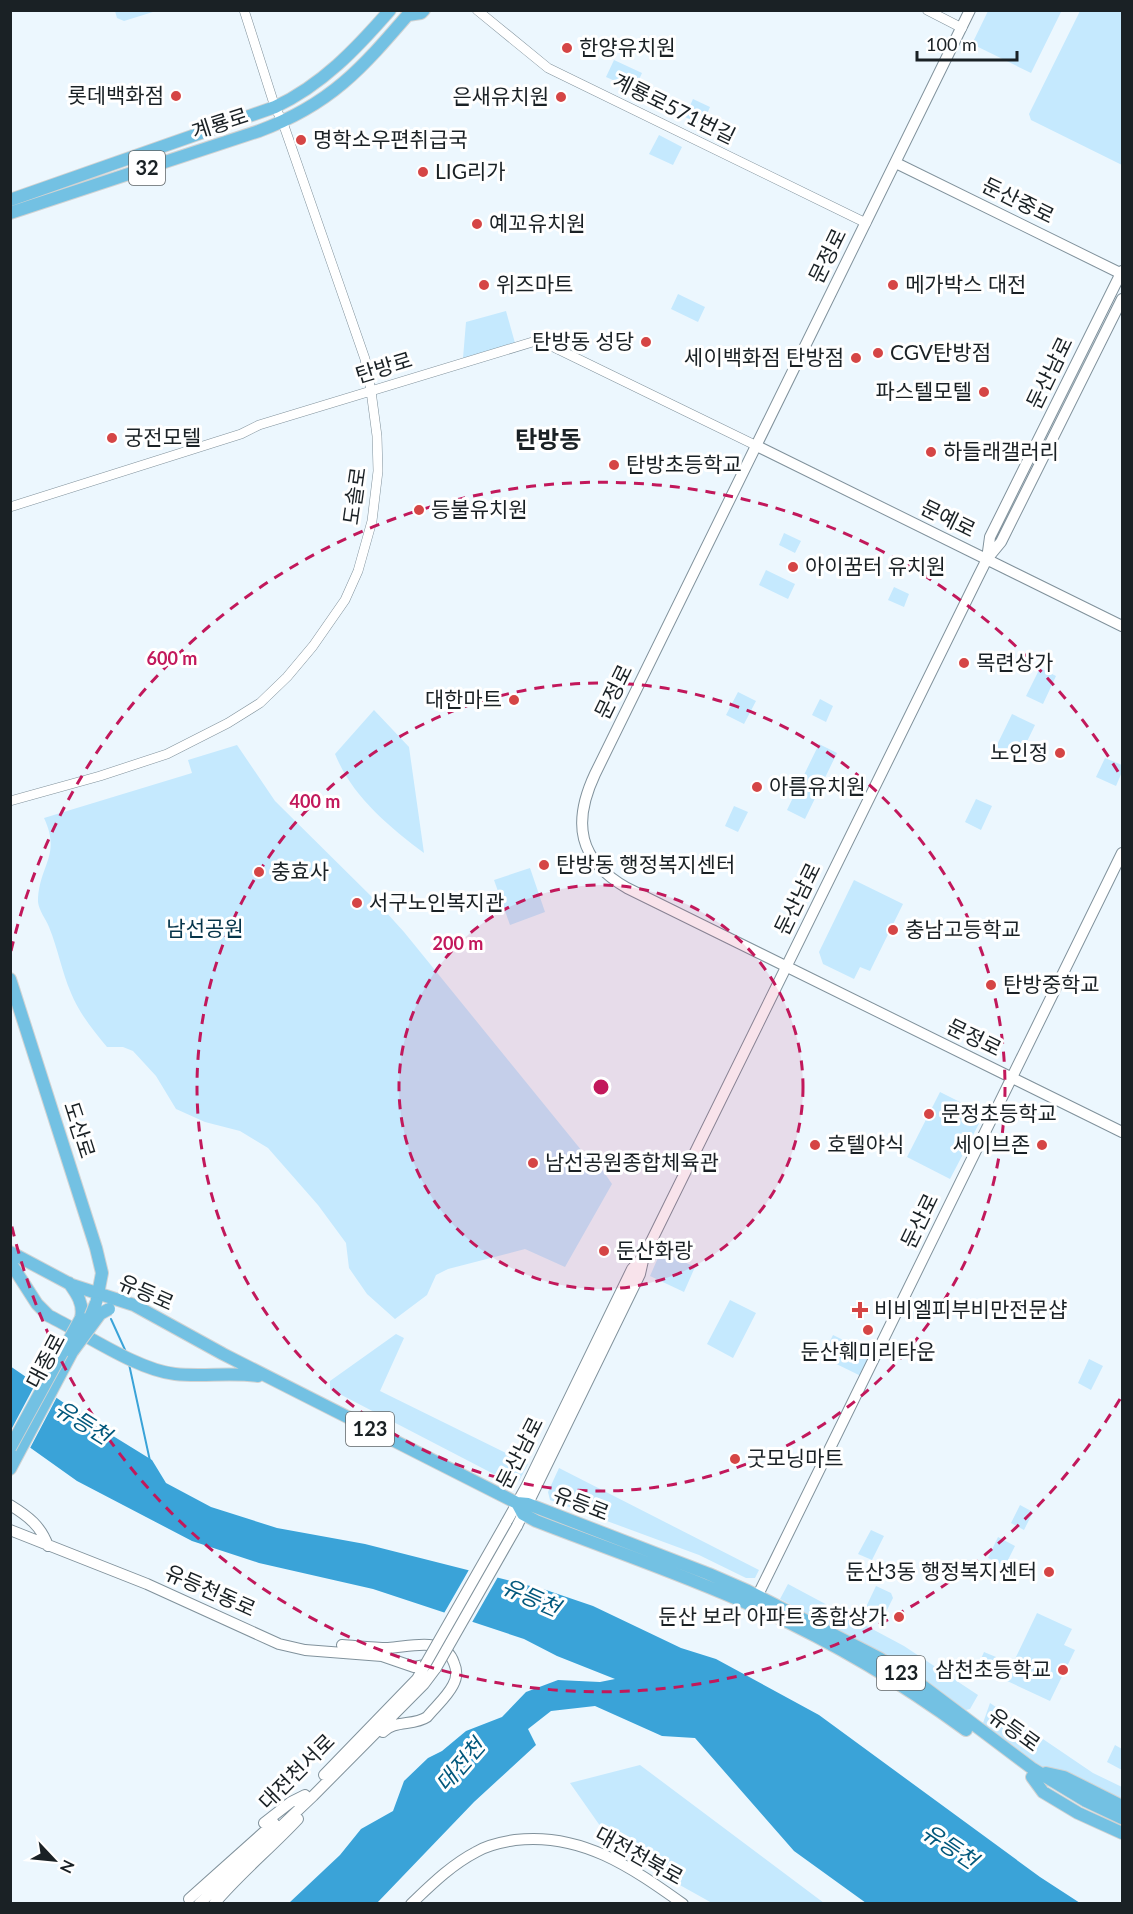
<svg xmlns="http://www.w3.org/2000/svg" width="1133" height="1914" viewBox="0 0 1133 1914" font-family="Lato,'Noto Sans KR',sans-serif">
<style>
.green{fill:#c5e9fe}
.water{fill:#3aa3d8}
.pier{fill:#ecf7fe}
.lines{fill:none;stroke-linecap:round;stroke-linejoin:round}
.stream{stroke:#3aa3d8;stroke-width:2}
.tertiary-casing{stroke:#81929c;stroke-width:10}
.secondary-casing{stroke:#81929c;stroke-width:12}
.primary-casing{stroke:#d1d3d3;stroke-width:14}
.tertiary{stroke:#fff;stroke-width:9}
.secondary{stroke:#fff;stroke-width:10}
.primary{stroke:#73c1e3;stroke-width:12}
.secondary-bridge-casing{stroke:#81929c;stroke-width:12;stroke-linecap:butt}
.primary-bridge-casing{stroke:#d1d3d3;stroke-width:14;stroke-linecap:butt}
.secondary-bridge{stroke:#fff;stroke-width:10}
.primary-bridge{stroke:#73c1e3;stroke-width:12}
.ring{fill:none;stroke:#c2185b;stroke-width:3;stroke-dasharray:10 8}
.poi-dot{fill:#d54545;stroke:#fff;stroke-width:2}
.labels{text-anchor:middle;stroke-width:6;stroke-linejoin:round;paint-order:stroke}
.shield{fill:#fff;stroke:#5f6466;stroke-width:1.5}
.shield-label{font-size:20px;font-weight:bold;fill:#1a2125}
.poi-label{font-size:21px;fill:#1a2125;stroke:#fff;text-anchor:start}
.street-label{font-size:21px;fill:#1a2125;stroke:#fff}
.park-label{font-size:21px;fill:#05344a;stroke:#fff}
.water-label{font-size:22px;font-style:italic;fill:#02587c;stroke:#fff}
.quarter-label{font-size:24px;font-weight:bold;fill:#1a2125;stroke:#fff}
.centre{fill:#c2185b;stroke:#fff;stroke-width:3}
.ring-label{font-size:18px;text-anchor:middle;font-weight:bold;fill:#c2185b;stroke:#fff;stroke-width:6;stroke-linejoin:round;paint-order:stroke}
</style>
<rect width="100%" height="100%" fill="#ecf7fe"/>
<path class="green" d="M115,11V10L156,11L124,21L117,18Z
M1058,11L1061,12L1031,73L972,44L988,11Z
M1080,11H1122V165L1031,120L1029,114Z
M614,60L642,73L635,88L633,89L606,77Z
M693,99L710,107L704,121L699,123L685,117Z
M659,135L682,147L673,165L649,154Z
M678,294L705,307L698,322L671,309Z
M506,311L515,343L463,358L466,322Z
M784,533L801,541L795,553L779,545Z
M766,570L795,584L788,599L759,585Z
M894,587L909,594L904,607L888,600Z
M1040,668L1056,676L1043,704L1026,696Z
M738,692L756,701L744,724L726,715Z
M820,699L833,706L826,722L812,715Z
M374,710L409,747L424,853C388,826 352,796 335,754Z
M1012,714L1035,725L1018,760L995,749Z
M819,744L837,753L805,819L787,810Z
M237,745L275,801L376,901L404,932L599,1172V1165L612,1184L565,1267L525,1249L448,1269L436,1275L427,1295L395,1319L367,1294L349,1268L346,1243L318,1205L268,1148L240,1131L205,1122L176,1109L156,1076L133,1051L123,1047H107C93,1030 79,1013 71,993C62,972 58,949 49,927C46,919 39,911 38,902C38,866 62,856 44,818L192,773L188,760Z
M1105,758L1122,765V772L1116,786L1096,777Z
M976,799L992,806L981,830L965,822Z
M734,806L748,812L738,832L725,826Z
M530,868L545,912L510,925L494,880Z
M854,880L903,904L870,971L860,967L854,979L823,964L819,952Z
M940,1092L984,1114L950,1179L907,1157Z
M661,1251L695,1267L684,1292L650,1276Z
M730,1300L756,1313L733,1358L707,1344Z
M396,1334L404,1338L380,1391L528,1464L519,1481L511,1483L330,1389V1381Z
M833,1335L876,1356L865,1378L822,1357Z
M1089,1359L1103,1366L1091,1390L1078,1383Z
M559,1468L759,1570L755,1578H746L699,1555L550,1500L548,1492Z
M1020,1505L1033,1512L1024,1530L1011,1523Z
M871,1530L884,1536L872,1560L858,1554Z
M998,1537L1015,1546L1005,1566L988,1558Z
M788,1584L904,1646L978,1695L970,1709L966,1710L895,1660L780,1599Z
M876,1586L891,1593L893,1598L884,1616L866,1607Z
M1037,1613L1072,1629L1064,1645L1075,1650L1050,1701L1005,1680Z
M984,1652L996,1657L986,1677L975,1672Z
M990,1703L1093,1773L1122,1787V1803L1033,1763L985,1726L983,1723Z
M1115,1745L1122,1749V1770L1107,1762Z
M640,1765L824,1903H712L617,1850L570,1783Z"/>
<path class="water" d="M10,1366L105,1431L152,1460L166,1483L211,1507L277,1528L365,1544L546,1590L593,1606L681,1648L716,1659L819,1715L1040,1877L1080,1903H866L794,1851L695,1738L662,1736L595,1706L551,1711L528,1729L536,1745L474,1802L377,1903H289L340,1855L361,1829L393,1811L404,1781L428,1758L442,1751L466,1731L502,1717L526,1692L558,1680L600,1682L615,1679L557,1656L524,1639L373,1589L259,1563L192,1541L77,1481L11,1434Z"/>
<path class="pier" d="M37,1381L58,1395L29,1450L10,1437L11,1430Z
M470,1568L499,1575L471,1624L443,1615Z"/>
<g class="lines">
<path class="stream" d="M111,1319L126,1352
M129,1364L150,1461"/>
<defs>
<path id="tertiary" d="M477,10L548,68L866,223
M927,10L962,28
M10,507L241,434L259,425L539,340L757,446
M10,801L100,776L167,754L228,723L260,703L287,677L313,646L345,600L358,571L372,521L378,471L377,436L371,391L365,359L283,123L275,107L244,10"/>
<path id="secondary" d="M970,10L595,774C572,823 578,860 627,888L1122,1132
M896,163L1122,274
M757,446L1122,626
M987,559L990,537L1122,271
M10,1505C28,1516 41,1526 48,1546
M506,1523L526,1487L632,1269L644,1256
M517,1526L640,1274L644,1256L978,577L987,559L1001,542L1122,299
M10,1530L147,1584L279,1644L305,1650L382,1656L414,1667L425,1665
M755,1601L1122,853
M342,1645C357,1646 373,1648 388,1648C409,1647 445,1635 454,1663C457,1670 457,1678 453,1685C447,1697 435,1707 427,1717C414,1726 394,1720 383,1732
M324,1775L417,1679L425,1665
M264,1823L291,1802L305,1795
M189,1899L274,1823
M199,1904L313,1796L424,1684L436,1668
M214,1904C240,1873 271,1848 298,1819
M411,1904C431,1885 451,1865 476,1852C487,1845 502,1842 515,1840C581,1832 631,1867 683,1904"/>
<path id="primary" d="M408,15L421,13L424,10
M10,200L275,107C322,85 356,49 390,10
M10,213L259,131C332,104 363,67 412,10
M10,979L96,1248L102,1273L97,1299
M10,1252L72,1285L134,1305L223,1354L517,1503L528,1504L709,1574L748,1591L879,1658L924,1687L1033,1769L1086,1801L1122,1818
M10,1262L37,1304L49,1316C84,1333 137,1370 175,1374C203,1377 230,1372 258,1376
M69,1283C77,1294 84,1304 81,1318
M10,1469L72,1352
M517,1503L523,1514L536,1521C608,1549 682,1574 753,1606C828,1639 899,1681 966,1730
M1046,1773L1064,1777L1122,1806
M1032,1777L1043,1792L1078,1813L1122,1833"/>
</defs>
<use href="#tertiary" class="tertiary-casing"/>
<use href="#secondary" class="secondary-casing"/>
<use href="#primary" class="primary-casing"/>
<use href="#tertiary" class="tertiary"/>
<use href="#secondary" class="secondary"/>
<use href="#primary" class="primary"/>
<defs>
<path id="secondary-bridge" d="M425,1665L506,1523
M436,1668L517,1526"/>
<path id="primary-bridge" d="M87,1325L96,1303
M72,1352L100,1314L109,1309
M10,1448L81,1318"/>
</defs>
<use href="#secondary-bridge" class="secondary-bridge-casing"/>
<use href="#primary-bridge" class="primary-bridge-casing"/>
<use href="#secondary-bridge" class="secondary-bridge"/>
<use href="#primary-bridge" class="primary-bridge"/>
</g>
<circle cx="601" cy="1087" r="202" fill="#c2185b" fill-opacity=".12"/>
<g class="ring">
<circle cx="601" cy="1087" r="202"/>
<circle cx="601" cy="1087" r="404"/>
<path d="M1120 1399A606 606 0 0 1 11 1223M11 951A606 606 0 0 1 1120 775"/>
</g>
<g class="poi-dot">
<circle cx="567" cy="48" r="6"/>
<circle cx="176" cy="96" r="6"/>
<circle cx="561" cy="97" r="6"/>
<circle cx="301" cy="140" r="6"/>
<circle cx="423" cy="172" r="6"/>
<circle cx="477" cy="224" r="6"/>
<circle cx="484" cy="285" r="6"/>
<circle cx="893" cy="285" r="6"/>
<circle cx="646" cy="342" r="6"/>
<circle cx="878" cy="353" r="6"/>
<circle cx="856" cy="358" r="6"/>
<circle cx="984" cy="392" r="6"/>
<circle cx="112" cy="438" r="6"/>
<circle cx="931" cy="452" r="6"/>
<circle cx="614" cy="465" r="6"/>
<circle cx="419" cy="510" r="6"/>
<circle cx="793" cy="567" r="6"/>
<circle cx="964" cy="663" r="6"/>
<circle cx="514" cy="700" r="6"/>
<circle cx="1060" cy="753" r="6"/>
<circle cx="757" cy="787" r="6"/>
<circle cx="544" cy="865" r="6"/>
<circle cx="259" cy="872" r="6"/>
<circle cx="357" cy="903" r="6"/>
<circle cx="893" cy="930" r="6"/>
<circle cx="991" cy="985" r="6"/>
<circle cx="929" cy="1114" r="6"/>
<circle cx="815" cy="1145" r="6"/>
<circle cx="1042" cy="1145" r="6"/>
<circle cx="533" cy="1163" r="6"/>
<circle cx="604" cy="1251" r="6"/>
<path d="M857 1301h6v6h6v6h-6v6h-6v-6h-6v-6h6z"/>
<circle cx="868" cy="1330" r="6"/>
<circle cx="735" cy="1459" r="6"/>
<circle cx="1049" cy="1572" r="6"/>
<circle cx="899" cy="1617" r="6"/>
<circle cx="1063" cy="1670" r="6"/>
</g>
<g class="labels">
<g class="shield">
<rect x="129" y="151" width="36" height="34" rx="4.5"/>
<rect x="346" y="1412" width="48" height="34" rx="4.5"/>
<rect x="877" y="1656" width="48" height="34" rx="4.5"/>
</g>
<g class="shield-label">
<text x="147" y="175">32</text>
<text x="370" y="1436">123</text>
<text x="901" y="1680">123</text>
</g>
<g class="poi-label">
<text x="579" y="55">한양유치원</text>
<text x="164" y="103" text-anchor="end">롯데백화점</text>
<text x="549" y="104" text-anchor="end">은새유치원</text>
<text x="313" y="147">명학소우편취급국</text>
<text x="435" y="179">LIG리가</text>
<text x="489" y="231">예꼬유치원</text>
<text x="496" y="292">위즈마트</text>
<text x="905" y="292">메가박스 대전</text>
<text x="634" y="349" text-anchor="end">탄방동 성당</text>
<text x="890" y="360">CGV탄방점</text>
<text x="844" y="365" text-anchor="end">세이백화점 탄방점</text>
<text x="972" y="399" text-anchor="end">파스텔모텔</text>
<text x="124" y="445">궁전모텔</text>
<text x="943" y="459">하들래갤러리</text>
<text x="626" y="472">탄방초등학교</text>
<text x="431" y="517">등불유치원</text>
<text x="805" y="574">아이꿈터 유치원</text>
<text x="976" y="670">목련상가</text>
<text x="502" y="707" text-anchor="end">대한마트</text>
<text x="1048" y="760" text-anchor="end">노인정</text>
<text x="769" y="794">아름유치원</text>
<text x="556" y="872">탄방동 행정복지센터</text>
<text x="271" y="879">충효사</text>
<text x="369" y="910">서구노인복지관</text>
<text x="905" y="937">충남고등학교</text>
<text x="1003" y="992">탄방중학교</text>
<text x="941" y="1121">문정초등학교</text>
<text x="827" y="1152">호텔야식</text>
<text x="1030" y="1152" text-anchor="end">세이브존</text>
<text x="545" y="1170">남선공원종합체육관</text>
<text x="616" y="1258">둔산화랑</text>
<text x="874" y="1317">비비엘피부비만전문샵</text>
<text x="868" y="1359" text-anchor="middle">둔산훼미리타운</text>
<text x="747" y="1466">굿모닝마트</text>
<text x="1037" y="1579" text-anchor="end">둔산3동 행정복지센터</text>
<text x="887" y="1624" text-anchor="end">둔산 보라 아파트 종합상가</text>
<text x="1051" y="1677" text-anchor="end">삼천초등학교</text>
</g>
<g class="street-label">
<text transform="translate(674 109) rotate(26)" y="7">계룡로571번길</text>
<text transform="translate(220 124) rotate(-18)" y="7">계룡로</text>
<text transform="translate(1018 201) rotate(26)" y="7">둔산중로</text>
<text transform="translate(828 256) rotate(-64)" y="7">문정로</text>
<text transform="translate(384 368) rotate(-17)" y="7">탄방로</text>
<text transform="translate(1050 373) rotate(-64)" y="7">둔산남로</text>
<text transform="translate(355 496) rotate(-82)" y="7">도솔로</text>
<text transform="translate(948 519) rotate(26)" y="7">문예로</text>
<text transform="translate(614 692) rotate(-64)" y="7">문정로</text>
<text transform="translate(798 899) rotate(-64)" y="7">둔산남로</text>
<text transform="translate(974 1038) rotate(26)" y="7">문정로</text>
<text transform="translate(79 1130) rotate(72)" y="7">도산로</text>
<text transform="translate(920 1221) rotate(-64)" y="7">둔산로</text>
<text transform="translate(146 1293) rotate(24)" y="7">유등로</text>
<text transform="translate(46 1361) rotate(-62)" y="7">대종로</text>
<text transform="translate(520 1453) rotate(-63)" y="7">둔산남로</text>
<text transform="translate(581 1504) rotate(21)" y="7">유등로</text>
<text transform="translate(210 1591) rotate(24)" y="7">유등천동로</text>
<text transform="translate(1014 1730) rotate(36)" y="7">유등로</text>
<text transform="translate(297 1772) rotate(-45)" y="7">대전천서로</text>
<text transform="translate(639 1856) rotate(29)" y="7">대전천북로</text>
</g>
<g class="park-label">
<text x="205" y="936">남선공원</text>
</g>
<g class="water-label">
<text transform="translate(83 1422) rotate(32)" y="8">유등천</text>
<text transform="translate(531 1597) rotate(24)" y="8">유등천</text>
<text transform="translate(460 1765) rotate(-49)" y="8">대전천</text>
<text transform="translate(950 1846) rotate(34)" y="8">유등천</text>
</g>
<g class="quarter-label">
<text x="548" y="448">탄방동</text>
</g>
</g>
<circle cx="601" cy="1087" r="9" class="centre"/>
<g class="ring-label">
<text x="172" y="665">600 m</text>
<text x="315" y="808">400 m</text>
<text x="458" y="950">200 m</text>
</g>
<rect width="1133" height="1914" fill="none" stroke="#1a2125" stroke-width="24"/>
<g transform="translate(54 1860) rotate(116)" stroke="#ffffff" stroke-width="4.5" paint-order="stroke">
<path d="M0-4.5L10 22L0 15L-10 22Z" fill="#1a2125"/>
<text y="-9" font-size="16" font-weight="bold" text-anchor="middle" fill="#1a2125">N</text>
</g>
<path d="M917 51v9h100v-9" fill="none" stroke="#1a2125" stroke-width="3"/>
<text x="926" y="51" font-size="18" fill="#1a2125" stroke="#ffffff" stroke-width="4.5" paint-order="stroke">100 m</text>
</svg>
